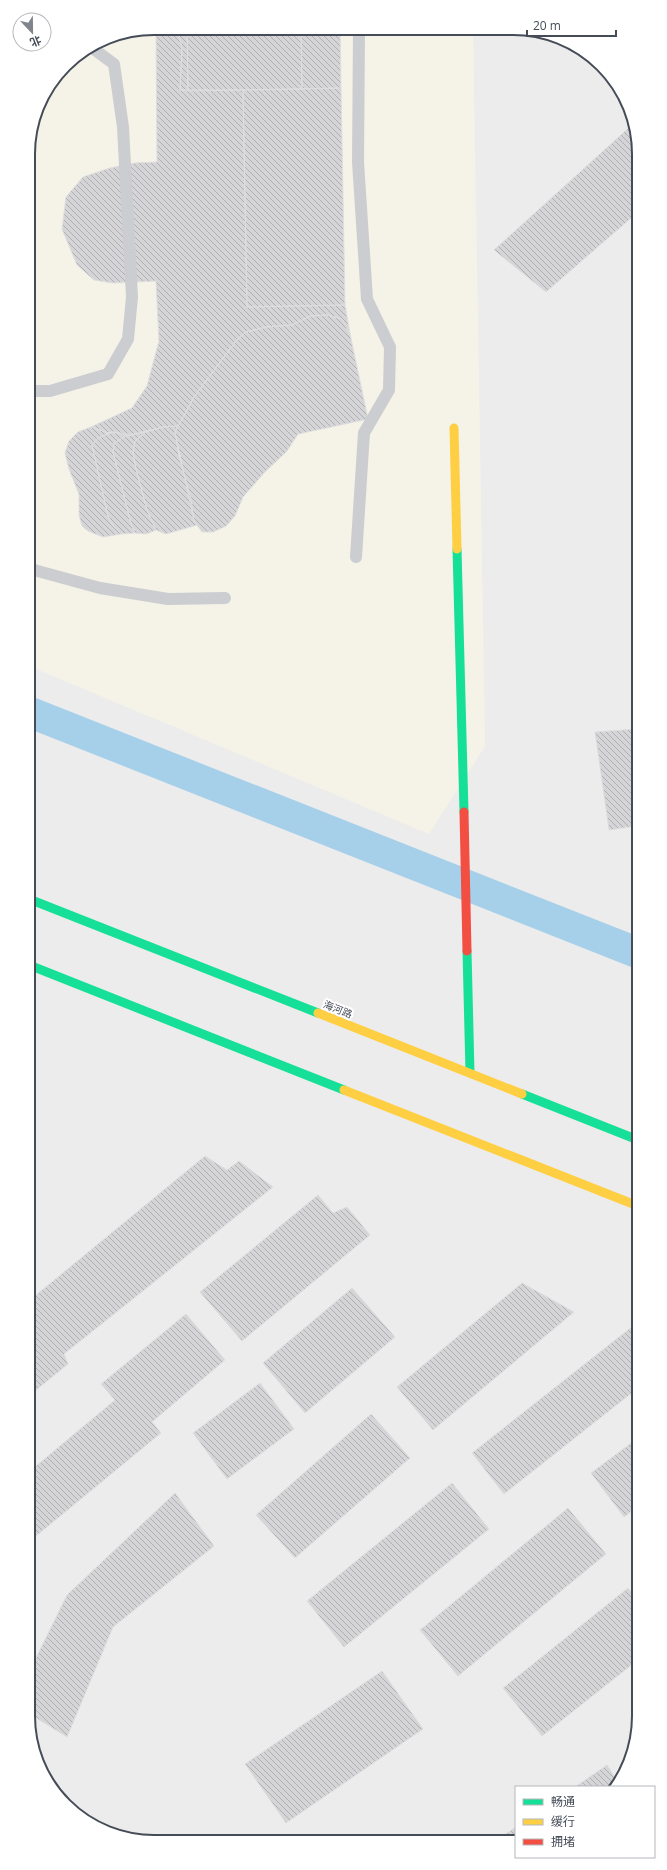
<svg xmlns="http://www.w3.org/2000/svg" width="667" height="1870" viewBox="0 0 667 1870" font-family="'Open Sans','Noto Sans SC',sans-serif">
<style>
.commercial{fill:#f5f3e7}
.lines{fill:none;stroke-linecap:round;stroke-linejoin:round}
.canal{stroke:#a6d0ea;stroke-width:31}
.building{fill:url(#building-back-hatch);stroke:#dededf}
.lane{stroke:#cbcdd0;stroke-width:12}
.fast{stroke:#16e098;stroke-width:9}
.slow{stroke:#ffcf43;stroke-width:9}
.jam{stroke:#f24e42;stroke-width:9}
.labels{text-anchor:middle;stroke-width:4;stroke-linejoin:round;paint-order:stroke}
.street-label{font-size:10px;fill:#454c58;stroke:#fff}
.rim{fill:none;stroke:#454c58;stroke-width:2}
</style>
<defs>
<pattern id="building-back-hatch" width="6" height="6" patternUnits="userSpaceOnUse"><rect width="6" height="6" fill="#d5d4d7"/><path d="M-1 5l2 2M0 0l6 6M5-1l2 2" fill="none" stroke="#afaeb1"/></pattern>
</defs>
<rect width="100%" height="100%" fill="#edecec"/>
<path class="commercial" d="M154,28L473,30L485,746L429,834L29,666L28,146L41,98L71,60L106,38Z"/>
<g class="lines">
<path class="canal" d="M29,712L638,953"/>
</g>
<path class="building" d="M156,28H177L182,48L180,90H243L247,307L345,305L350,334L342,319L327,315L310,316L292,325L266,327L246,332L236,341L194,397L178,426L163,427L126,436L113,432L109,433L91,427L132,408L147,386L159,341L156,281L113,283L94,280L77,265L62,229L66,197L83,177L110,168L135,163L157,162Z
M177,28H187L188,91L180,90L182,48Z
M187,28L301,29L302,89L188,91Z
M301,29H340L341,88L302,89Z
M341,88L345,305L247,307L243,90Z
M634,123L637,130V213L546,292L494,250Z
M327,315L342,319L350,334L368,419L298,434L287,451L264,473L243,497L235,516L226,526L213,532H202L194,521L175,432L194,397L236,341L246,332L266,327L292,325L310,316Z
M178,426L175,432L179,456L191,499L194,521L197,525L166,534L156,530L147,510L136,469L133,452L135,441L146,432L163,427Z
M91,427L109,433L98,438L92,445L108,516L113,526L121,534L103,537L88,531L82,526L79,515V494L69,469L65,453L69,441L78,432Z
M113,432L134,435L126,436L114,443L113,452L131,524L135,533L121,534L113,526L108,516L95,459L92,445L98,438Z
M146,432L135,441L133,452L136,469L147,510L156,530L146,534L135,533L131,524L113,452L114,443L126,436Z
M637,729V826L609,830L595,732Z
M205,1156L227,1170L239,1161L273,1187L64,1354L68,1364L30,1395V1300Z
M318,1195L333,1213L347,1207L370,1235L242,1341L200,1292Z
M522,1283L574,1312L433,1430L397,1387Z
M352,1288L395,1337L305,1413L263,1363Z
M186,1314L225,1360L152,1422L161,1433L30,1541V1471L115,1400L101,1384Z
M638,1322V1388L504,1494L472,1453Z
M260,1383L294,1429L227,1479L193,1433Z
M371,1414L410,1458L295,1558L256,1515Z
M638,1438V1506L624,1517L591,1473Z
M452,1483L489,1529L344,1647L307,1601Z
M175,1493L214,1546L113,1627L67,1737L30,1714V1670L67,1595Z
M568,1508L606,1554L458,1676L420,1630Z
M628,1588L639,1601V1659L542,1736L503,1688Z
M382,1671L423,1729L286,1823L245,1764Z
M639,1705V1720L631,1711Z
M607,1765L618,1782L615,1787H575Z
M516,1827V1840H497Z"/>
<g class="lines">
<path class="lane" d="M29,391H50L108,374L128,339L132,297L123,127L114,64L91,47
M356,557L364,433L389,390L390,347L367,299L358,162L359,29
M29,565L34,570L100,588L168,599L225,598"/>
<path class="fast" d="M457,549L464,812
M29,899L318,1013
M467,951L470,1073
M29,965L344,1090
M522,1094L638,1140"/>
<path class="slow" d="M454,428L457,549
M318,1013L522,1094
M344,1090L638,1206"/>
<path class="jam" d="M464,812L467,951"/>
</g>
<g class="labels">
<g class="street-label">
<text transform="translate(338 1009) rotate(22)" y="4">海河路</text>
</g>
</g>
<path d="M0 0H667V1870H0ZM154 35H513A119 119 0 0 1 632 154V1716A119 119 0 0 1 513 1835H154A119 119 0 0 1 35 1716V154A119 119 0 0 1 154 35Z" fill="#fff" fill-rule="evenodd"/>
<path class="rim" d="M154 35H513A119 119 0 0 1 632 154V1716A119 119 0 0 1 513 1835H154A119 119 0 0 1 35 1716V154A119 119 0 0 1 154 35Z"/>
<rect x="515" y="1786" width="140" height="72" fill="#ffffff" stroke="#b5b7bc"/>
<rect x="523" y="1799" width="20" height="6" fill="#16e098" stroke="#b5b7bc"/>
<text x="551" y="1806" font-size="12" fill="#454c58">畅通</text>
<rect x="523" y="1819" width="20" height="6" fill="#ffcf43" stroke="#b5b7bc"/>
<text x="551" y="1826" font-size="12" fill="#454c58">缓行</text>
<rect x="523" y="1839" width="20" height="6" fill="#f24e42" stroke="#b5b7bc"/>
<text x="551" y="1846" font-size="12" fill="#454c58">拥堵</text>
<g transform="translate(32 32) rotate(158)"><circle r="19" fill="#ffffff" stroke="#b5b7bc"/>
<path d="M0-3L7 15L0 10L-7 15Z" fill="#80848c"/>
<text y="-6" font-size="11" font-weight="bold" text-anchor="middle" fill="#454c58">北</text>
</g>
<path d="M527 30v6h89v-6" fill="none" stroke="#454c58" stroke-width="2"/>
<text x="533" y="30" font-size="12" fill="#454c58" stroke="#ffffff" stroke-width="3" paint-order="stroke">20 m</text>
</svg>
